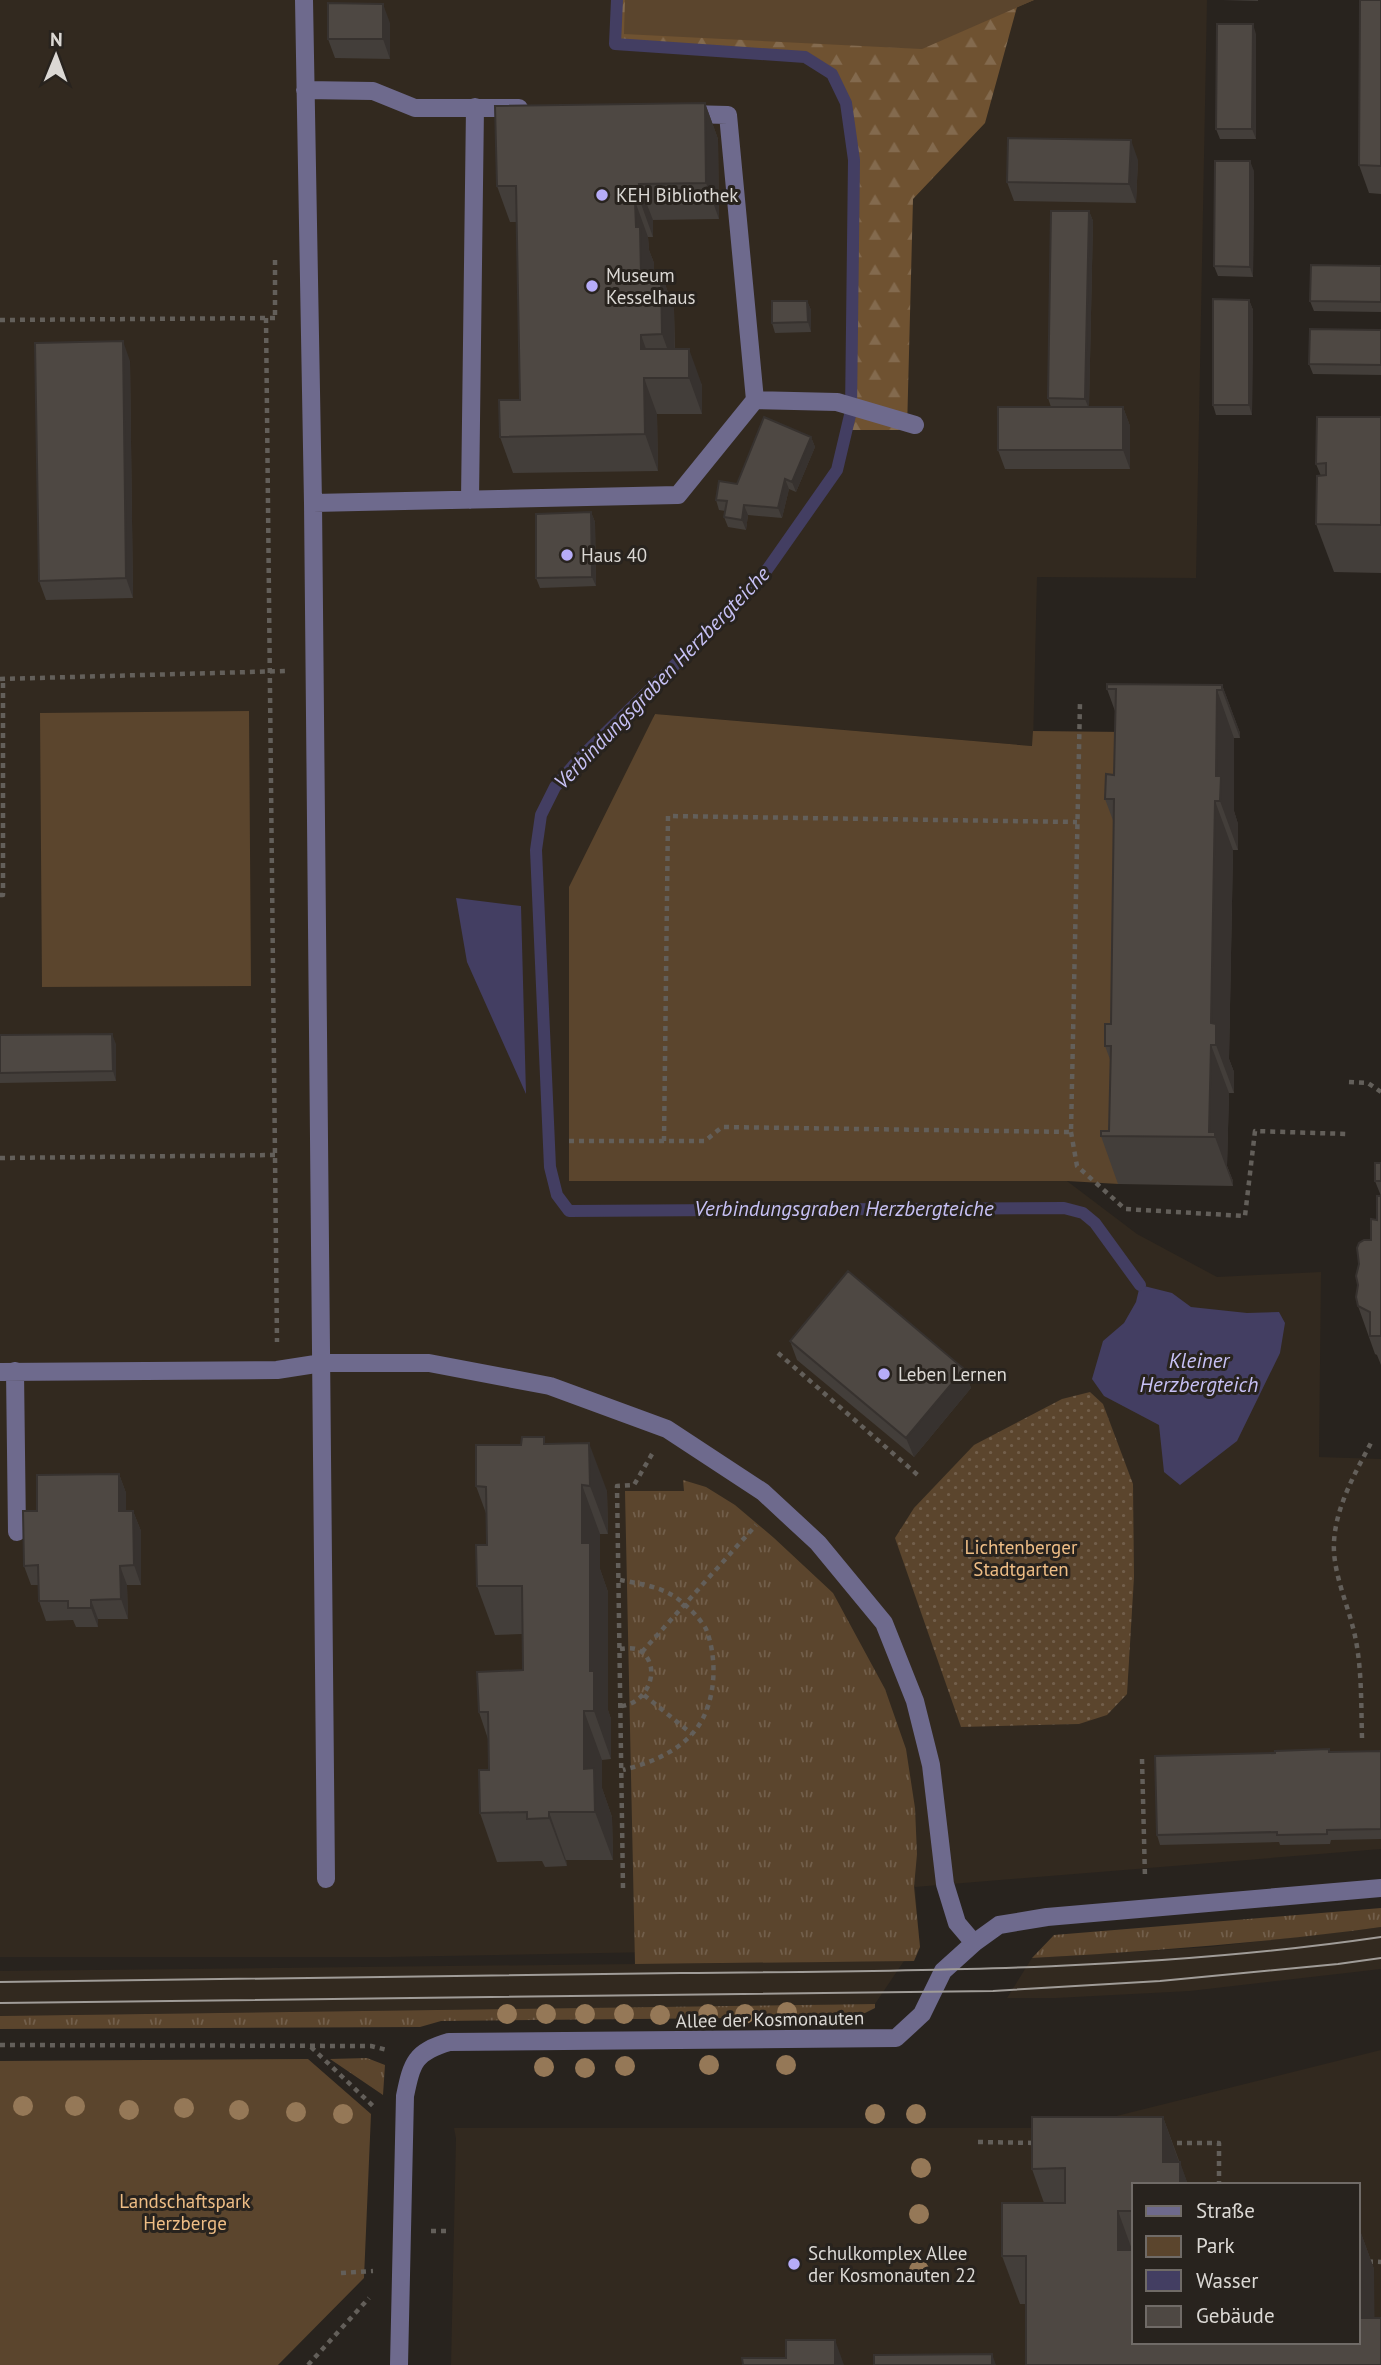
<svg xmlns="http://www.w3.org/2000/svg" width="1381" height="2365" viewBox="0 0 1381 2365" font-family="'PT Sans',sans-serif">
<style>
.built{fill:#32291f;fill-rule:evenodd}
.grass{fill:url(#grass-tufts)}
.forest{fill:url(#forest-firs)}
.park{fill:#5b452d}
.garden{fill:url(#garden-dots)}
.water{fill:#433e62}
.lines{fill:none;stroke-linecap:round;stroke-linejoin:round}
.stream{stroke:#433e62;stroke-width:12}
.path{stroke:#635f5a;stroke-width:4.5;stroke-dasharray:5 5;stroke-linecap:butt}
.minor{stroke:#6e6a8d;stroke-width:18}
.tram{stroke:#a09c98;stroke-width:2}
.tree{fill:#957857}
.wall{fill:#433e3a}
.shaded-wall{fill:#37322f}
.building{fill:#4e4843;stroke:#37322f;stroke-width:2}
.poi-dot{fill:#b6acf8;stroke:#28231e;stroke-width:2.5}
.labels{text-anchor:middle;stroke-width:6;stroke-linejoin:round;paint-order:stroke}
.poi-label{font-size:19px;fill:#dbd8d4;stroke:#28231e;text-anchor:start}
.park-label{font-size:19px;fill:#eebd85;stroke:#28231e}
.street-label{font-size:19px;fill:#dbd8d4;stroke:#28231e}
.water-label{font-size:21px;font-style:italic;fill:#c7c1f5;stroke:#28231e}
</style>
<defs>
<pattern id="grass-tufts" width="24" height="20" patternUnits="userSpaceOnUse" patternTransform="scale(1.75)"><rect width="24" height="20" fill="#5b452d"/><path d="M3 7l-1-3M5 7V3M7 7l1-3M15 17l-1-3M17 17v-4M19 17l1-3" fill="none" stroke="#725f4b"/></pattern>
<pattern id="forest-firs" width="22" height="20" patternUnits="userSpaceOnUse" patternTransform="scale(1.75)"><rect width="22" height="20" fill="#6f5231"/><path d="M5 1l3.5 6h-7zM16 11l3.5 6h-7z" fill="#836a4e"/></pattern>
<pattern id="garden-dots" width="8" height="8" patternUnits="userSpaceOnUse" patternTransform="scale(1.75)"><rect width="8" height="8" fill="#5b452d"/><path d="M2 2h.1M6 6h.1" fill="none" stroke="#725f4b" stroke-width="1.8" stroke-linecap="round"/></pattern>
</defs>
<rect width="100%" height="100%" fill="#28231e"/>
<path class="built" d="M0,0H625L922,49L1034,0H1207L1196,578L1037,577L1033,746L654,714L569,1180L1067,1181L1137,1234L1217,1277L1321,1272L1319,1457L1381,1459V1849L915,1887L920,1947L391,1957H0Z
M1381,1927V1969L1190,1991L1056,1998H1007L1032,1958L1209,1947Z
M904,1961L875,2004L0,2016V1971Z
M1381,2050V2365H451L456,2138L454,2128H1068ZM1134,2185H1358V2342H1134Z"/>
<path class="grass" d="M683,1480L706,1487L735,1505L774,1538L833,1593L885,1689L906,1749L915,1808L917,1854L914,1887L920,1947L914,1961L635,1964L625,1491H684Z
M1381,1908V1927C1265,1943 1149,1951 1032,1958L1054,1935Z
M875,2004V2008L865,2013L843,2017L441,2021L420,2027L0,2029V2016Z
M367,2058L385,2065L383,2095L330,2059Z"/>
<path class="forest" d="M617,0H1034L1017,7L985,123L913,199L907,430H847L851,411L854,160L846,103L832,74L805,57L615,44Z"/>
<path class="park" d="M625,0H1034L922,49L624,34Z
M249,711L251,986L42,987L40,713Z
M655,714L1032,746L1033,731L1125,732L1119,1184L1067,1181H569V887Z
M308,2059L371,2114L364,2278L278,2365H0V2061Z"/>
<path class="garden" d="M1090,1392L1103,1404L1133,1484L1134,1577L1127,1694L1107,1715L1079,1724L961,1727L895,1538L914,1508L974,1445L1062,1399Z"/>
<path class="water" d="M456,898L521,906L526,1094L467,962Z
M1140,1285L1172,1293L1191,1307L1247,1313L1279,1312L1285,1323L1280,1353L1237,1441L1180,1485L1164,1472L1159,1425L1104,1396L1092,1379L1103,1341L1124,1323L1136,1302Z"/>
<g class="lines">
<path class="stream" d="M617,0L615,44L805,57L832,74L846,103L854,160L851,411L837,470L757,584L579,759L555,787L541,815L536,850L550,1167L557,1195L569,1211L1064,1208L1083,1213L1095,1223L1140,1285"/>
<path class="path" d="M275,260V318
M266,318L277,1342
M0,320L276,318
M0,679L286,671
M0,895H3V679
M1349,1082L1368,1083L1381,1092
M1071,1132L1077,1166L1125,1209L1245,1216L1255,1131L1347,1134
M569,1141H705L722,1127L1071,1132L1080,702
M664,1141L668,816L1077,822
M0,1158L276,1155
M778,1353L920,1477
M620,1580C636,1583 657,1586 672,1595C683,1601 700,1618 706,1629C718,1659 716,1702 697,1728C679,1752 650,1763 623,1770
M620,1649C627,1648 636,1647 642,1652C662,1669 647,1703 622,1706
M642,1652L756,1525
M644,1695L692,1734
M1362,1738C1361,1704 1362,1669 1355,1636C1349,1608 1336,1581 1334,1552C1332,1513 1354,1475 1372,1441
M1142,1759L1145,1878
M623,1888L617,1486L634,1485L652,1454
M0,2045L371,2046L387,2050
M311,2047L373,2106
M978,2142L1036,2143
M1167,2143H1219V2185
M431,2231H447
M1358,2261L1381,2262
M341,2273L373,2271
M308,2365L369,2298"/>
<path class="minor" d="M304,0L313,503L326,1879
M305,90L373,91L415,108H519
M755,400L837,402L915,425
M470,500L475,107
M313,503L678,495L755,400L728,115L687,114
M15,1371L17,1532
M0,1372L277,1370L322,1363H429L550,1386L667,1429L763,1492L818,1543L884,1623L915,1701L931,1765L945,1884L957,1923L974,1943
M399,2365L405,2096C412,2062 415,2052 449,2042L896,2038L922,2014L943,1971L974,1943L999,1925L1047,1917L1381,1888"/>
<path class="tram" d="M0,1982C227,1979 454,1976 681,1973C915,1971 1149,1971 1381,1937
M0,2003L993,1991L1160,1981L1338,1964L1381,1958"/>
</g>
<g class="tree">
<circle cx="787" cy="2012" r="10"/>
<circle cx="507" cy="2014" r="10"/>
<circle cx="546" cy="2014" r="10"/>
<circle cx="585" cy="2014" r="10"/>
<circle cx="624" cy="2014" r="10"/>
<circle cx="708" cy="2014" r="10"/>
<circle cx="745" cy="2014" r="10"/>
<circle cx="660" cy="2015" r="10"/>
<circle cx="709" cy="2065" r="10"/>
<circle cx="786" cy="2065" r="10"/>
<circle cx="625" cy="2066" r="10"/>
<circle cx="544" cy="2067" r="10"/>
<circle cx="585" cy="2068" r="10"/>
<circle cx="23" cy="2106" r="10"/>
<circle cx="75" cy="2106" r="10"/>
<circle cx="184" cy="2108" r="10"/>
<circle cx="129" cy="2110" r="10"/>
<circle cx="239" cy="2110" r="10"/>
<circle cx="296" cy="2112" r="10"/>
<circle cx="343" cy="2114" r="10"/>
<circle cx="875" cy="2114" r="10"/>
<circle cx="916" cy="2114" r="10"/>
<circle cx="921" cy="2168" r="10"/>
<circle cx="919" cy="2214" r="10"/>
<circle cx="919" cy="2270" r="10"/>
</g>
<path class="wall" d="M1222,0H1258V1Z
M1381,0V194L1369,193L1359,165Z
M390,23V59L335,58L328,39Z
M1256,34V139H1220L1216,129Z
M705,103L718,139L719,219L653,220V237H648L649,250L654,263V273H661L674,309L675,349L702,385V414H657L658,471L513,473L500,437L520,400L517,222H510L497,186Z
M1138,160L1136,203L1014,201L1007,182Z
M1254,171L1253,277L1218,276L1214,266Z
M1089,211L1093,221L1089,407H1123L1130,426V469H1005L998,450L1051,407L1048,398Z
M1381,266V312L1314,311L1310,301Z
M1249,300L1253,310L1252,415H1216L1213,405Z
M807,301L811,310V332L775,333L772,323Z
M1381,330V375L1313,374L1309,364Z
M130,361L133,598L46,600L39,581Z
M1381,417V573L1334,572L1316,524L1321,476L1316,464Z
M811,437L815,447L796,492L789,489L782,518L748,515L746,530L728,527L724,517L725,511L719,510L716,500L737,484Z
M591,512L595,522L596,586L540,588L536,578Z
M1222,685L1240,733V738H1234V811L1238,824V850H1233L1229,1059L1234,1072V1093H1229L1227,1166L1233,1181V1186L1118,1184L1101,1136L1109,1131L1111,1062L1105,1046L1111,1024L1114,823L1105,799L1114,775L1115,711L1107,689Z
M0,1035L116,1044V1081L0,1083Z
M1381,1163V1365L1377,1355L1375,1354L1358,1306V1285L1377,1220L1381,1196L1375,1181Z
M790,1341L964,1369L971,1388L914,1457L797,1360Z
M546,1444L607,1491L608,1534H600V1569L608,1592V1710L611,1719V1759L602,1760V1788L612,1817L613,1860H566L567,1866L545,1867L542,1861L497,1862L480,1813L489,1770L488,1739L479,1712L523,1670L522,1634L495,1635L477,1586L487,1545V1516L476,1486L521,1445Z
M119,1474L126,1493V1511H133L141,1531V1585H127L128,1619H98V1627H76L73,1620L46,1621L39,1601L38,1585H31L24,1566Z
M1381,1751V1839L1331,1840L1330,1844L1280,1845L1279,1842L1160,1845L1157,1835L1330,1752Z
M1032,2117H1163L1188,2185H1134V2342H1358V2225L1374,2269V2318H1381V2365H1026V2304H1020L1002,2256V2203H1044L1032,2169Z"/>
<path class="shaded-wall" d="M383,4L390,23V59L383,39Z
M1253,24L1256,34V139L1252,129Z
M705,103L718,139L719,219L706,183Z
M1131,140L1138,160L1136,203L1129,184Z
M1250,161L1254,171L1253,277L1250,267Z
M639,184L653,220V237L640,201Z
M635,201L648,237L649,250L654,263V310L641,274L636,227Z
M1089,211L1093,221L1089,409L1085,399Z
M661,273L674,309L675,370L662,334Z
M1249,300L1253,310L1252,415L1249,405Z
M807,301L811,310V332L808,322Z
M641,335L654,371L641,349Z
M123,341L130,361L133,598L126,578Z
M689,349L702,385V414L689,378Z
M644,378L657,414L658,471L645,434Z
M1123,407L1130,426V469L1123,450Z
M811,437L815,447L796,492L792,482Z
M785,479L789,489L782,518L778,508Z
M744,505L748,515L746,530L742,520Z
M591,512L595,522L596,586L592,577Z
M1222,685L1240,733V738L1222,690Z
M1217,690L1234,738V811L1238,824V850L1220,801L1216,776Z
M1215,801L1233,850L1229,1059L1234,1072V1093L1216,1045L1211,1023Z
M112,1034L116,1044V1081L113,1071Z
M1211,1045L1229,1093L1227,1166L1233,1181V1186L1215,1137L1209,1132Z
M964,1369L971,1388L914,1457L906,1438Z
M589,1443L607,1491L608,1534L590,1486Z
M119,1474L126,1493V1531L119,1511Z
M582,1485L600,1534V1569L608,1592V1710L611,1719V1759L594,1711L582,1543Z
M133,1511L141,1531V1585L134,1565Z
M120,1566L127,1585L128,1619L121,1599Z
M91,1600L98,1619V1627L91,1608Z
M584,1711L602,1760V1788L612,1817L613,1860L595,1812L584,1769Z
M549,1812L566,1860L567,1866L549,1818Z
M1163,2117L1180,2165V2162L1188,2185H1171L1163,2162Z
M1118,2211L1134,2255L1118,2250Z
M1358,2225L1374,2269L1375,2365L1358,2322Z
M835,2340L844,2365H835Z
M992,2354L996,2365H992Z"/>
<path class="building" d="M1360,0H1381V166L1359,165Z
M328,3L383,4V39H328Z
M1217,24H1253L1252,129H1216Z
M705,103L706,183L639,184L640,201H635L636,227H640L641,274L661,273L662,334L641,335V349H689V378H644L645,434L500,437L499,400H520L516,186H497L495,106Z
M1008,138L1131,140L1129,184L1007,182Z
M1215,161H1250V267L1214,266Z
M1051,211H1089L1085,399L1048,398Z
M1311,265L1381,266V302L1310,301Z
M1213,299L1249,300V405H1213Z
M772,301H807L808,322L772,323Z
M1310,329L1381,330V365L1309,364Z
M123,341L126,578L39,581L35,343Z
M998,407H1123V450H998Z
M764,417L811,437L792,482L785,479L778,508L744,505L742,520L724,517L727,501L716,500L719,481L737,484Z
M1317,417H1381V525L1316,524L1317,476L1326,475V463L1316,464Z
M591,512L592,577L536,578V514Z
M1107,684L1222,685V690H1217L1216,776H1221L1220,801H1215L1211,1023L1216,1024V1045H1211L1209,1132H1215V1137L1101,1136V1131H1109L1111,1046H1105V1024H1111L1114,799H1105L1106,774L1114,775L1116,689H1107Z
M112,1034L113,1071L0,1073V1035Z
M1375,1163H1381V1181H1375Z
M1377,1196H1381V1336H1370V1312L1358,1306L1356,1297L1358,1285L1356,1276L1359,1264L1357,1248L1359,1243L1364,1240H1371V1219L1377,1220Z
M848,1271L964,1369L906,1438L790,1341Z
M522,1437H544V1444L589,1443L590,1486L582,1485V1543H590V1671H594V1711H584V1769L594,1768L595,1812H549V1818L527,1819V1812L480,1813L479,1770H489L488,1712H479L477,1672L523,1670L522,1586H477L476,1545H487L486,1487L476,1486V1445H521Z
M119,1474V1511H133L134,1565L120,1566L121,1599L91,1600V1608H68V1601H39L38,1565L24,1566L23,1511H37V1475Z
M1329,1749V1752L1381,1751V1829L1327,1830V1834L1277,1835V1832L1157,1835L1155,1756L1275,1753V1751Z
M1032,2117H1163V2162H1180V2185H1134V2211H1118V2250H1134V2342H1358V2318H1381V2365H1026V2256H1002V2203H1065V2168L1032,2169Z
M786,2340H835V2365H743L742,2358H786Z
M992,2354V2365H874V2355Z"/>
<g class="poi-dot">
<circle cx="602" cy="195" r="7"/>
<circle cx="592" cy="286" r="7"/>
<circle cx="567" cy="555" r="7"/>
<circle cx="884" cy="1374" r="7"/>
<circle cx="794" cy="2264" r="7"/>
</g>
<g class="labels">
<g class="poi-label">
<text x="616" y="202">KEH Bibliothek</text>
<text x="606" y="282">Museum<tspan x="606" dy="22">Kesselhaus</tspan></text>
<text x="581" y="562">Haus 40</text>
<text x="898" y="1381">Leben Lernen</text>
<text x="808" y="2260">Schulkomplex Allee<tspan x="808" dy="22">der Kosmonauten 22</tspan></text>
</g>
<g class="park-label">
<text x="1021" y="1554">Lichtenberger<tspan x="1021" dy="22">Stadtgarten</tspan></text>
<text x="185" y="2208">Landschaftspark<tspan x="185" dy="22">Herzberge</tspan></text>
</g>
<g class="street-label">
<text transform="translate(770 2019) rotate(-1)" y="7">Allee der Kosmonauten</text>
</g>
<g class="water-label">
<text transform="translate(662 678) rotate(-46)" y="7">Verbindungsgraben Herzbergteiche</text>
<text x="844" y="1216">Verbindungsgraben Herzbergteiche</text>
<text x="1199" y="1368">Kleiner<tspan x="1199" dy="24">Herzbergteich</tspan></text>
</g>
</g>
<rect x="1132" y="2183" width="228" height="161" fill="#28231e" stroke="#706b67" stroke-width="2"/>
<rect x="1146" y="2206" width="35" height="10" fill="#6e6a8d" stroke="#706b67" stroke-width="2"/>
<text x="1196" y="2218" font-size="21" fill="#dbd8d4">Straße</text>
<rect x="1146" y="2236" width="35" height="21" fill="#5b452d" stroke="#706b67" stroke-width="2"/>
<text x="1196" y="2253" font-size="21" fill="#dbd8d4">Park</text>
<rect x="1146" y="2270" width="35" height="21" fill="#433e62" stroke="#706b67" stroke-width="2"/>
<text x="1196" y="2288" font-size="21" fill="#dbd8d4">Wasser</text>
<rect x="1146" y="2306" width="35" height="21" fill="#4e4843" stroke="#706b67" stroke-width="2"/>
<text x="1196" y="2323" font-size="21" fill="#dbd8d4">Gebäude</text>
<g transform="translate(56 56) rotate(1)" stroke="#28231e" stroke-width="5" paint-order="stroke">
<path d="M0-5L12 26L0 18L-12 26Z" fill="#dbd8d4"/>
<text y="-10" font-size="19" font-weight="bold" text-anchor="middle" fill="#dbd8d4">N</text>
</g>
</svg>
